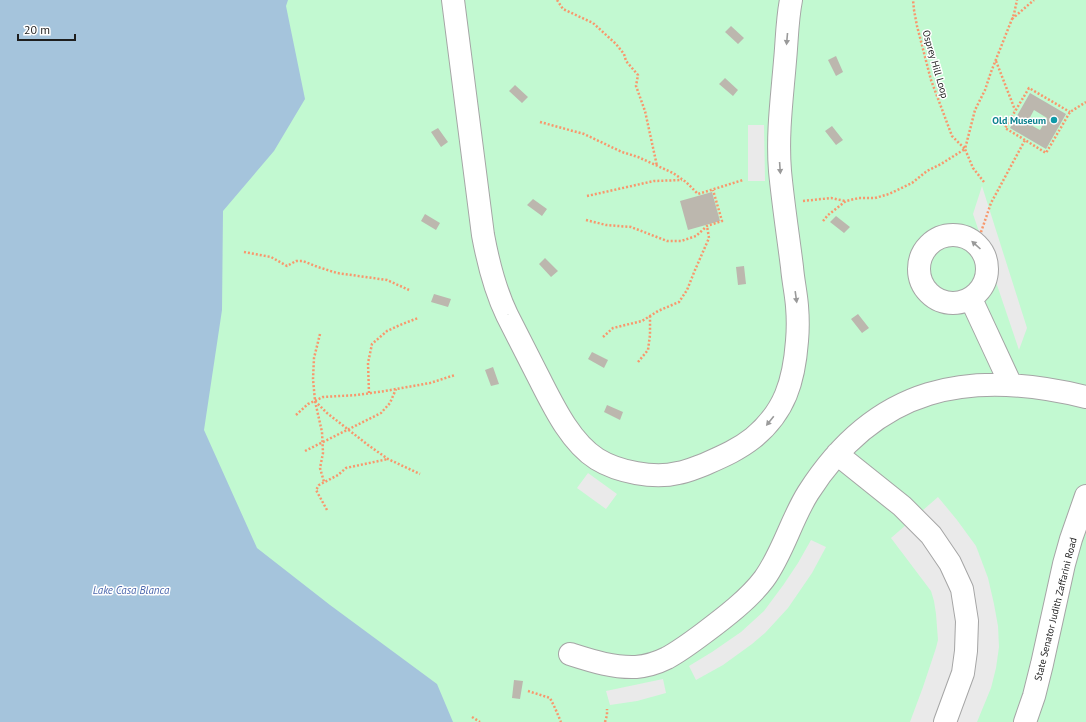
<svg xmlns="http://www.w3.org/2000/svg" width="1086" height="722" viewBox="0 0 1086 722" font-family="'PT Sans',sans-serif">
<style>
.park{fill:#c2f9d1}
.parking{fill:#eaeaea}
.water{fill:#a5c4dc}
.building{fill:#bcb7ae;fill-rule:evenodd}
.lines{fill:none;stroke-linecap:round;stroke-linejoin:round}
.minor-casing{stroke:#a5a5a5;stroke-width:24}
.path{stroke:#f8976c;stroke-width:2.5;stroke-dasharray:2 2;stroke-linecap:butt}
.minor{stroke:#fff;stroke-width:22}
.oneway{fill:#9a9a9a}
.culture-dot{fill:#0f9aa8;stroke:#fff;stroke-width:1.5}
.labels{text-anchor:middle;stroke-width:3;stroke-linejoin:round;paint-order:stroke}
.street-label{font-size:10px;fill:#1e1e1e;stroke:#fff}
.culture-label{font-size:10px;font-weight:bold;fill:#0d838f;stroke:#fff;text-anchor:end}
.water-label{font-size:11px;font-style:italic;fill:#4c68ad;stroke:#fff}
</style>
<rect width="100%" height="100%" fill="#efeee4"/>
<path class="park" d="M0,0H1086V722H0Z"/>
<path class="parking" d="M748,125H764L765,181H748Z
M982,186L1027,328L1019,350L973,214Z
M588,473L617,494L606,509L577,488Z
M938,497L957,520L976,546L988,578L994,604L998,626L999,647L996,668L991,688L977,722H910L923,687L936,648L938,640L936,614L934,601L931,591L891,538Z
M811,540L826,547L812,573L788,608L765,633L752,644L723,665L696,680L689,666L712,652L741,632L764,611L784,584L798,563Z
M663,679L666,693L637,701L610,705L606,691Z"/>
<path class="water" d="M0,0H288L286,6L305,99L274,151L223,211L222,310L204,430L257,548L330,605L437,684L453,722H0Z"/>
<path class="building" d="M731,26L744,38L738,44L725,32Z
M836,56L843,72L836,76L828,60Z
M725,78L738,90L733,96L719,84Z
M515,85L528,97L522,103L509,91Z
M1030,93L1066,114L1046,149L1010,128ZM1034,110L1047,118L1040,130L1027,123Z
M832,126L843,140L836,145L825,131Z
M438,128L448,142L441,147L431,132Z
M712,192L720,221L688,230L680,201Z
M533,199L547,209L542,216L527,205Z
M425,214L440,223L436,230L421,221Z
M836,216L850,227L844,233L830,222Z
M545,258L558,271L551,277L539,264Z
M744,266L746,284L738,285L736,267Z
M434,294L451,299L448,307L431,302Z
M858,314L869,328L862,333L851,319Z
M592,352L608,360L604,368L588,359Z
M493,367L499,384L491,386L485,370Z
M607,405L623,412L620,420L604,412Z
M514,680L523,681L520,699L512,698Z"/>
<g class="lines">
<defs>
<path id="minor" d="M453,0L483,235C488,262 495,290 507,315C517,335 527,354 537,374C552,403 569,441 597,459C618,472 654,479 678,473C686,472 695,468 703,465C721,457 738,450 753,438C785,412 794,381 797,341C798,330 798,318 797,306C796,293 793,280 792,267C788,235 783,203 780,171C777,134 782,98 785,61C787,41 787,20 791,0
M919 269a34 34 0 1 1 68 0a34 34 0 1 1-68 0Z
M971,299L1011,385
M837,454L902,506L931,535L950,563L962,589L967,621L966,651L963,673L945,722
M570,654C592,661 613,668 636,667C647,666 657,663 667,658C680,651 692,642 704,633C724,618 749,599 764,579C783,553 791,520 808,493C876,386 969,368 1086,397
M1025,722L1034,696L1042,664L1064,564L1071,539L1086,496"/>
</defs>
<use href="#minor" class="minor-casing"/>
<path class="path" d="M557,0L563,9L593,23L616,44L624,54L626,61L638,75L636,86L645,111L657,166
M1012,19L1034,0
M996,61L1015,110
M540,122L584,134L622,152L638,157L673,173L686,182L698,194L743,180
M1025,140L1005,128L1029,88L1070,112
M984,182L973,168L965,149L975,110L985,90L991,72L1014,14L1017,0
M587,196L654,181L682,180
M803,201L831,198L845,201
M586,220L606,225L631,227L667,241H681L696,236L707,226L722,221L713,190
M823,221L828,215L846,201L859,198H875L889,194L912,183L927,171L941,164L965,149L952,136L931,80L917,26L914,10L913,0
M976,243L980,235L991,203L1025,140L1046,153L1070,112L1086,102
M244,252L271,257L287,266L296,261H303L318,267L337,273L387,280L409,290
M320,334L314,358L313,379L315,401L327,413L368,445L388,459L420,474
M603,337L613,328L642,321L658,311L679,302L687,290L695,270L709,238L707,226
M638,362L648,350L650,335V316
M369,393L368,363L372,344L387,331L400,325L418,318
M315,401L322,432L323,453L320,468L324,482
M296,415L308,404L323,397L357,395L385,391L430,383L455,375
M305,451L381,413L390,403L396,389
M327,510L316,490L319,485L338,475L346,468L388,459
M528,691L550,698L555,708L561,722
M472,717L480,722
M605,722L607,715V709"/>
<use href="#minor" class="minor"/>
</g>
<defs><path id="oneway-solid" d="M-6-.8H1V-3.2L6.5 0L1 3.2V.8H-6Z"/></defs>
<g class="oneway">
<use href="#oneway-solid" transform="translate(787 39) rotate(95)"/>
<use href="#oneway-solid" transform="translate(780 168) rotate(86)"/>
<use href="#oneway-solid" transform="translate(976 245) rotate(-138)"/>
<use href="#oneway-solid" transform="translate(796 297) rotate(82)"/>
<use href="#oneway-solid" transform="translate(770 421) rotate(129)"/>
</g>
<circle class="culture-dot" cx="1054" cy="120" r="4"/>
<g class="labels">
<g class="street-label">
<text transform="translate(936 64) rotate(74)" y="4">Osprey Hill Loop</text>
<text transform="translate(1055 609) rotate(-76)" y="4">State Senator Judith Zaffarini Road</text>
</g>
<g class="culture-label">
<text x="1046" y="124">Old Museum</text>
</g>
<g class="water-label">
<text x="131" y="594">Lake Casa Blanca</text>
</g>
</g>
<path d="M18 34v6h57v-6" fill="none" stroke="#1e1e1e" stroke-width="2"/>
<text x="24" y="34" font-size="12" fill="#1e1e1e" stroke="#ffffff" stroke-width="3" paint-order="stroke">20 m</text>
</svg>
